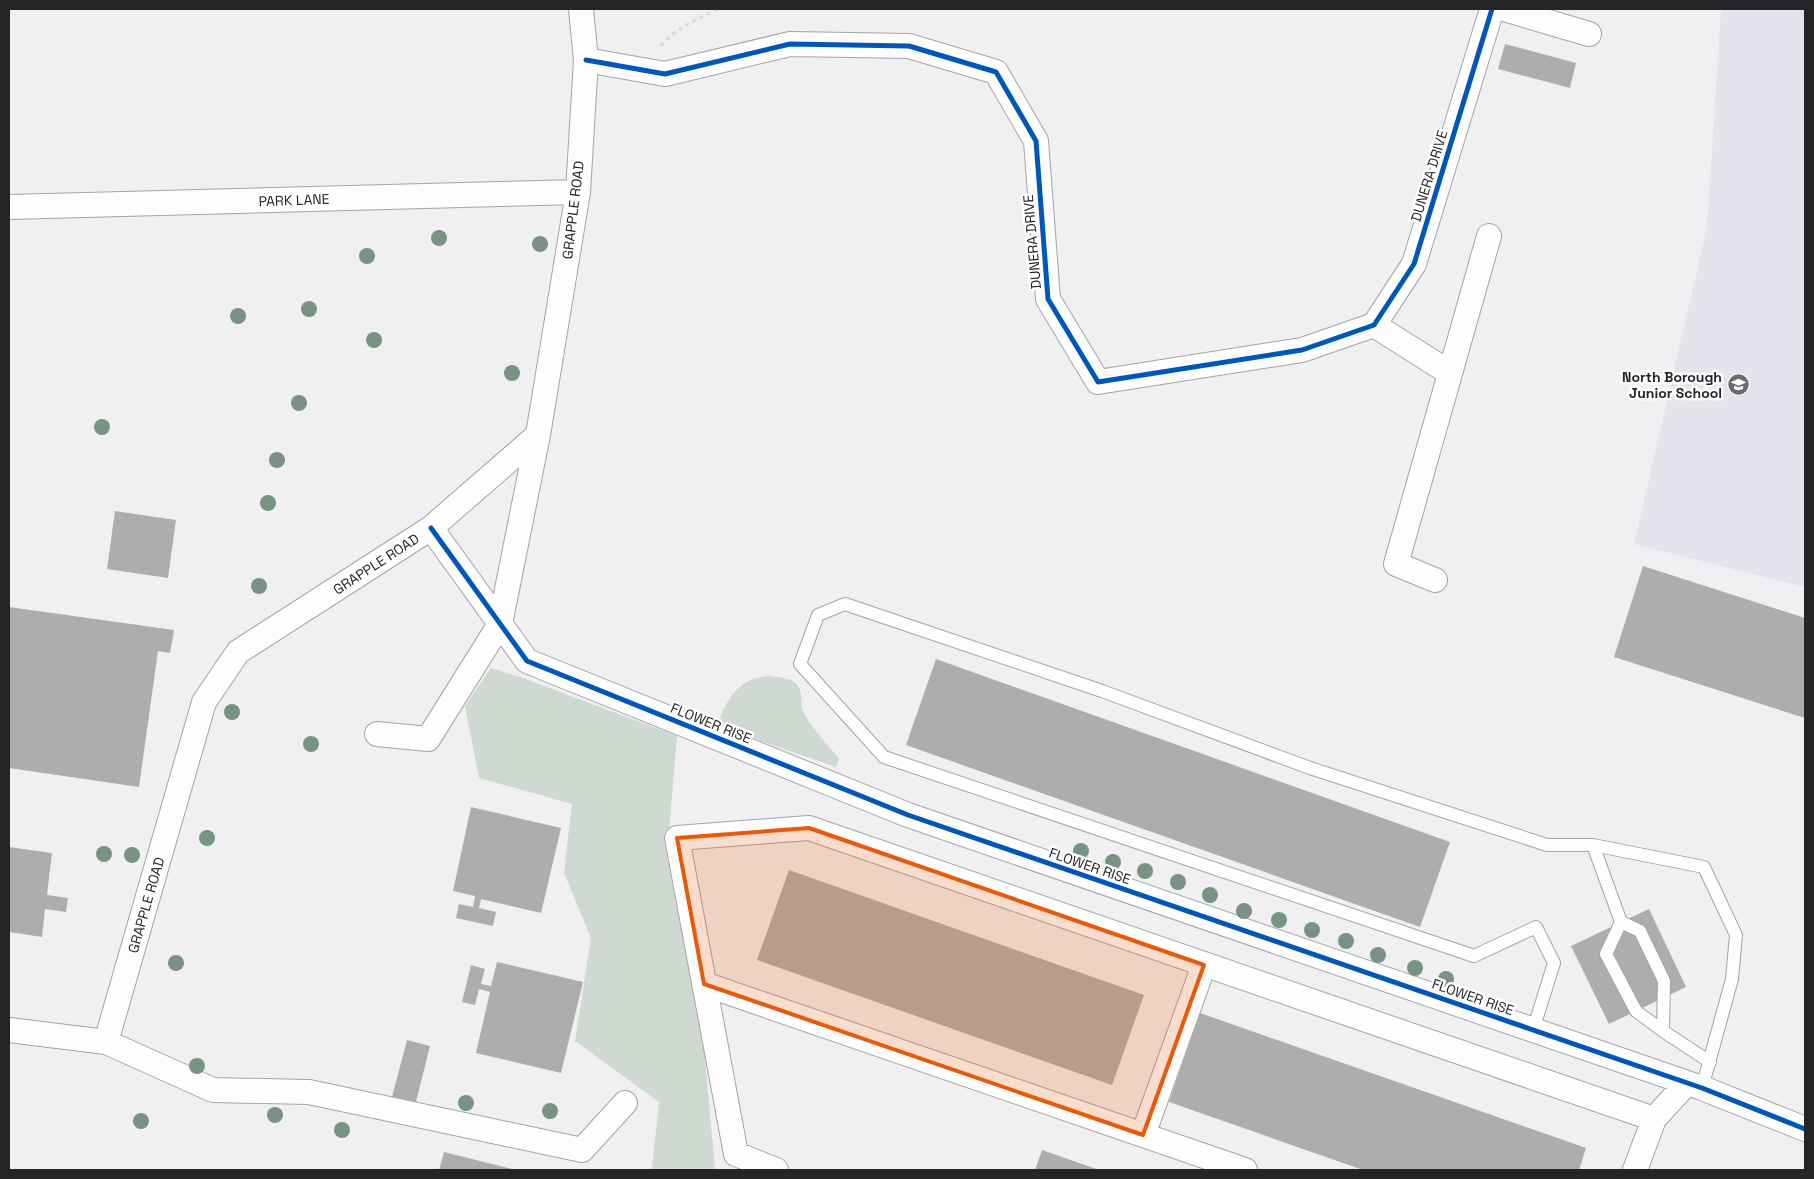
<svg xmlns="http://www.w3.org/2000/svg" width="1814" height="1179" viewBox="0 0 1814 1179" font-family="'Space Grotesk',sans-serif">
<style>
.built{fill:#e4e4ec}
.green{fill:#ced9d2}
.building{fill:#aeadae}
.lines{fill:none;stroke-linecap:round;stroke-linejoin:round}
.lane-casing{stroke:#a4a4a6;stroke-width:14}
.street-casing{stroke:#a4a4a6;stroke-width:26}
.path{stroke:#dbdbdc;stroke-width:3;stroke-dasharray:4 4;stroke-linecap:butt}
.lane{stroke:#fdfdfd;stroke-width:12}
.street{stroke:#fdfdfd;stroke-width:24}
.cycleway-casing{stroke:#fff;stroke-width:8}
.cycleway{stroke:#0057b8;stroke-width:5}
.tree{fill:#789283}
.marked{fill:#e8590c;fill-opacity:0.2;stroke:#e8590c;stroke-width:4;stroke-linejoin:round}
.labels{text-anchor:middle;stroke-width:5;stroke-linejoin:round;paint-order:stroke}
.street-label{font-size:14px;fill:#252527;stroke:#fff}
.poi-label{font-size:14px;font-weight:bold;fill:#252527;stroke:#fff;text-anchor:end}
</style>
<rect width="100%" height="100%" fill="#f0f0f2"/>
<path class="built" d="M1721,9H1805V587L1634,544L1707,227Z"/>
<path class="green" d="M491,668L523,678L677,736L667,856L704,1047L715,1170H649L652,1168L659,1102L575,1041L591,938L564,873L572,804L479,778L465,706Z
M768,676C776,677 787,677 794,682C804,689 800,701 803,711C807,722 830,748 839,758L836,767L717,726C727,699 737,679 768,676Z"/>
<path class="building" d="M1505,44L1576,63L1570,88L1498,69Z
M115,511L176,520L168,578L107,569Z
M1643,566L1805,618V718L1614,657Z
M9,607L174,630L170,653L158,651L139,787L9,768Z
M936,659L1450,842L1420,927L906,745Z
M471,807L561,828L541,913L481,899L479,908L496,912L493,926L456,918L459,904L473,907L475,896L453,891Z
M9,847L52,853L47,895L68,898L66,912L45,909L42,937L9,932Z
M789,870L1144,995L1112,1085L757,960Z
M1649,909L1686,987L1609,1024L1571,946Z
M497,962L583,982L561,1073L476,1053L490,992L479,989L475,1005L462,1002L471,965L485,969L481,984L491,986Z
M1200,1013L1586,1148L1579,1170H1363L1169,1102Z
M407,1040L430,1046L416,1102L392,1097Z
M1042,1150L1099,1170H1035Z
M444,1152L516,1170H439Z"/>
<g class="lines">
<defs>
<path id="lane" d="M1593,845L1621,922L1606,954L1636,1011L1663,1031L1710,1062
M1621,922L1640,931L1664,981L1663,1031
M1533,1030L1554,963L1536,927L1474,956L884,757L800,664L818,615L845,604L1102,691L1310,768L1547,845H1593L1704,867L1736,935L1732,979L1702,1088"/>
<path id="street" d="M1504,9L1589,34
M586,60L665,74L790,44L909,46L996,72L1036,141L1048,299L1098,382L1302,350L1374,325L1414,264L1492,9
M9,207L578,192
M1374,325L1450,373
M431,528L527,661L908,815L1702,1088L1805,1129
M1435,580L1396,564L1489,236
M377,734L428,739L500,624L538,435
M704,984L1245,1170
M9,1030L106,1042L213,1090L309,1092L582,1150L625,1103
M106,1042L204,702L238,652L431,528L538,435L578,192L586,60L581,9
M1654,1119L1687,1083
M1143,1135L1204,965
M776,1170L736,1154L677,838L809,828L1654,1119L1635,1170"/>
</defs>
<use href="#lane" class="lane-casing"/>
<use href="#street" class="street-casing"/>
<path class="path" d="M661,46C675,28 698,19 718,9"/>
<use href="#lane" class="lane"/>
<use href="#street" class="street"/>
<defs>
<path id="cycleway" d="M586,60L665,74L790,44L909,46L996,72L1036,141L1048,299L1098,382L1302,350L1374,325L1414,264L1492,9
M431,528L527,661L908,815L1702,1088L1805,1129"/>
</defs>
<use href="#cycleway" class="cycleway-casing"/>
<use href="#cycleway" class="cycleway"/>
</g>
<g class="tree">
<circle cx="439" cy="238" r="8"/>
<circle cx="540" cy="244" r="8"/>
<circle cx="367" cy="256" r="8"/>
<circle cx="309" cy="309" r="8"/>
<circle cx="238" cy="316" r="8"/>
<circle cx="374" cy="340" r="8"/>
<circle cx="512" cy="373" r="8"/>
<circle cx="299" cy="403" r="8"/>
<circle cx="102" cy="427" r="8"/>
<circle cx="277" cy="460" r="8"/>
<circle cx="268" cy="503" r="8"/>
<circle cx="259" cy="586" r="8"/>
<circle cx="232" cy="712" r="8"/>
<circle cx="311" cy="744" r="8"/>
<circle cx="207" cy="838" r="8"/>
<circle cx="1081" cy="851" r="8"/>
<circle cx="104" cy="854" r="8"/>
<circle cx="132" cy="855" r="8"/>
<circle cx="1113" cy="862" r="8"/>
<circle cx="1145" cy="871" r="8"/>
<circle cx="1178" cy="882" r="8"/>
<circle cx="1210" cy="895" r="8"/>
<circle cx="1244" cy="911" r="8"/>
<circle cx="1279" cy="920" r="8"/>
<circle cx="1312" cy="930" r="8"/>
<circle cx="1346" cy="941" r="8"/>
<circle cx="1378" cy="955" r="8"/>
<circle cx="176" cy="963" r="8"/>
<circle cx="1415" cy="968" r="8"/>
<circle cx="1446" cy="979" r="8"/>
<circle cx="197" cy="1066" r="8"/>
<circle cx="466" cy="1103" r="8"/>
<circle cx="550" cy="1111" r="8"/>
<circle cx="275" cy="1115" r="8"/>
<circle cx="141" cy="1121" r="8"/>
<circle cx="342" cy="1130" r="8"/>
</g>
<path class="marked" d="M809,828L1204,965L1143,1135L704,984L677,838Z"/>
<defs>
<symbol id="school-disc" viewBox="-11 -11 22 22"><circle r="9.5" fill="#6c6c6e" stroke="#fff"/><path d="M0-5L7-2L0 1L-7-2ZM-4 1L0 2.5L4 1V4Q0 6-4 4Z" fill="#fff"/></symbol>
</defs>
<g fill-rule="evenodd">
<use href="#school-disc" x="1726" y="372" width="25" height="25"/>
</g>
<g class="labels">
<g class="street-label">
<text transform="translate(1429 176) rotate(-73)" y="5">DUNERA DRIVE</text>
<text transform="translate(294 200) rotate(-2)" y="5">PARK LANE</text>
<text transform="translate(573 210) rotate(-83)" y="5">GRAPPLE ROAD</text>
<text transform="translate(1032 242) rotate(-95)" y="5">DUNERA DRIVE</text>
<text transform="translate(376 564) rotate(-33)" y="5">GRAPPLE ROAD</text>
<text transform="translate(711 723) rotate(22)" y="5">FLOWER RISE</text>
<text transform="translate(1090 866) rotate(19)" y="5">FLOWER RISE</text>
<text transform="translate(146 905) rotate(-74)" y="5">GRAPPLE ROAD</text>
<text transform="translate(1473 997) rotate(19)" y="5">FLOWER RISE</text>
</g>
<g class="poi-label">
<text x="1722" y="382">North Borough<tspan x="1722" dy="16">Junior School</tspan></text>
</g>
</g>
<rect width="1814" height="1179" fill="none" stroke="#252527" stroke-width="20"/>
</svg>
